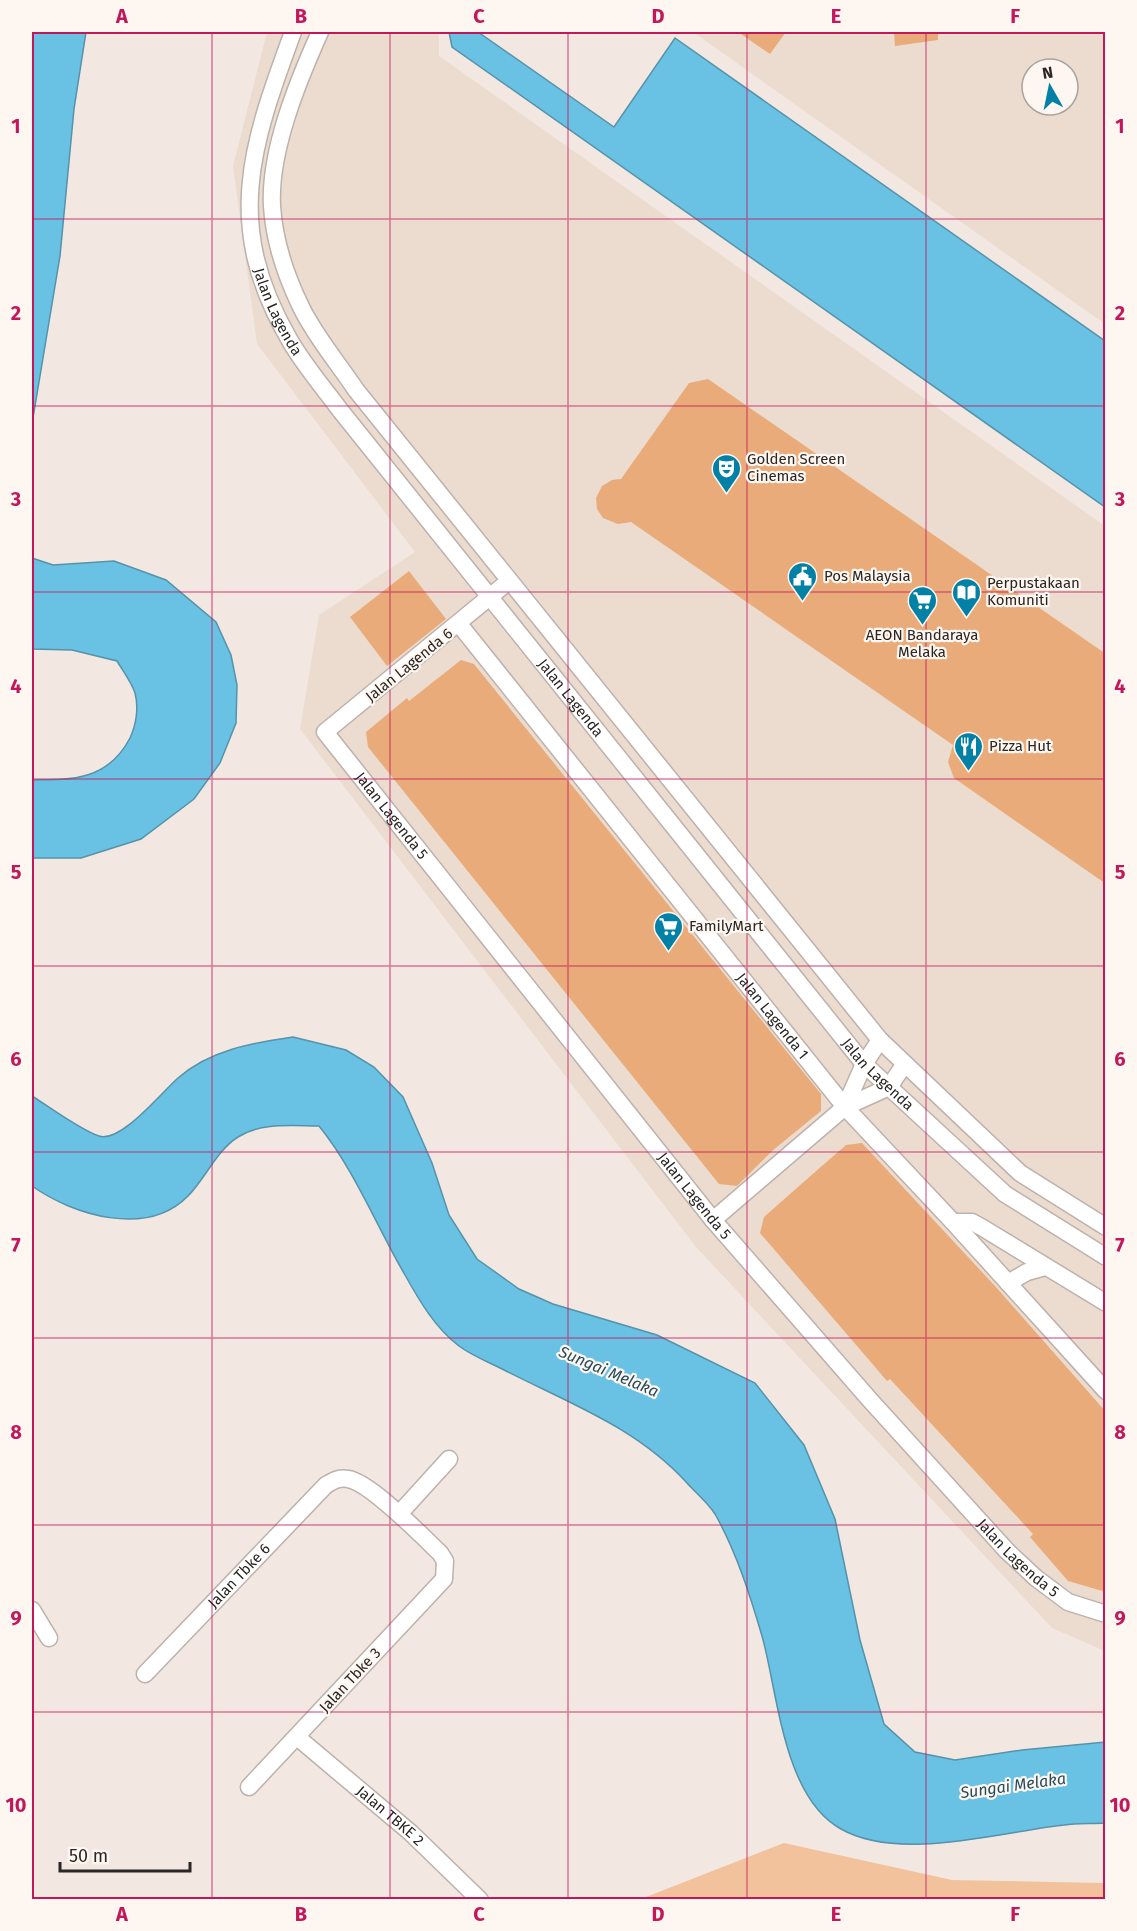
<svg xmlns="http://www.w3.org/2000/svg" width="1137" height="1931" viewBox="0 0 1137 1931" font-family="'Fira Sans',sans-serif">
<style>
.built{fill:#ecdccf;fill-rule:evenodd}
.green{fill:#f2c29c}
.water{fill:#69c1e3;stroke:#5692a9;stroke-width:1.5}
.building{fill:#e9ab79}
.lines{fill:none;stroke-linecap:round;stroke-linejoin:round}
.street-casing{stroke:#bcb2ab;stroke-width:19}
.street{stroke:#fff;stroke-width:16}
.grid{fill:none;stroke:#c2185b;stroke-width:1.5;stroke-opacity:0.55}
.labels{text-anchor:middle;stroke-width:4.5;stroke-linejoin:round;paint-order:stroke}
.street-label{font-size:15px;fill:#2a2623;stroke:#fef6f0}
.poi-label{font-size:15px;fill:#2a2623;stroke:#fef6f0;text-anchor:start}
.water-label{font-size:16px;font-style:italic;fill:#254c5b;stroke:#fef6f0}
.neatline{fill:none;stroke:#c2185b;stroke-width:2}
.grid-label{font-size:20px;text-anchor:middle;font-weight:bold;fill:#c2185b}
</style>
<rect width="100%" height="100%" fill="#f2e8e1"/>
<path class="built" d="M267,32H439V56L1105,526V1651L1052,1628L696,1247L300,729L319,615L415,552L257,344L233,166Z
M693,32H1105V324ZM1032,69H1068V105H1032Z"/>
<path class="green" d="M784,1843L952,1880L1105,1883V1899H641Z"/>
<path class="water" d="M32,32H86L74,109L60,256L32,424Z
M449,32H478L614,127L675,38L1105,341V507L452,47Z
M32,558L53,565L114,561L166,580L216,622L231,655L237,685L236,723L220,763L194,799L141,839L81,858H32V780C73,780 108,780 130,738C136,725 139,708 135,693C132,683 123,671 117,661L72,650L32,649Z
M293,1037L346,1050L374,1067L403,1097L432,1163L449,1215L477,1259L519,1289L553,1304L657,1335L755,1383L804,1445L835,1519L860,1640L884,1724L915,1752L955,1760L1022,1750L1105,1742V1823C1092,1824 1077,1823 1064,1825C1000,1832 899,1862 841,1829C783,1797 778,1693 762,1636C750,1595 736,1551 715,1514C708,1503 696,1493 687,1483C637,1428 571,1404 506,1371C491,1363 472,1356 459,1346C435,1328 419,1300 405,1275C377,1227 354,1169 319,1126C293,1126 261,1122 238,1137C217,1150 205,1179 188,1196C147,1238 73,1215 32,1186V1096C48,1106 82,1131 99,1136C121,1143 161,1093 178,1078C210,1050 252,1043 293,1037Z"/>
<path class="building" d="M738,32H786L770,54Z
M894,32H938V40L895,46Z
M708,379L1106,654V884L954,778L948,762L953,745L631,522L618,524L603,518L597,509L596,498L602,486L612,480L621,479L689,383Z
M409,571L446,619L387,666L350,617Z
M461,660L474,664L821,1094V1111L772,1151L737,1186L719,1184L368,747L366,732L407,698L409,701Z
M862,1143L995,1286L1106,1412V1592L1068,1581L1030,1537L1033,1534L890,1379L887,1381L760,1233L764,1217L807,1179L846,1145Z"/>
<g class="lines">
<defs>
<g id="street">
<path id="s1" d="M293,32C251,146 223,225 289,339C303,364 323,387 340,410L864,1064L1005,1194L1106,1257"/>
<path d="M320,32C298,81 269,151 272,206C274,240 286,276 301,307C315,336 338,363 356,390L880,1040L1020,1173L1106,1227"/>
<path id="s2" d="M509,581L325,732L713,1220L870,1400L1007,1551L1036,1578L1068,1602L1106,1614"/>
<path id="s3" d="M459,624L845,1107L953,1222L1106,1391"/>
<path d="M845,1107L864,1064L880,1040"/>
<path d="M713,1220L845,1107L889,1087L904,1065"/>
<path d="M953,1222H972L983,1228L1106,1303"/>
<path d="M1008,1283L1027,1272L1045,1267"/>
<path d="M399,1514L449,1459"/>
<path d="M32,1610L49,1638"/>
<path id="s4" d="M145,1674L326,1485C333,1481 339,1477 348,1479C370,1482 422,1536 440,1553L445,1561L444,1579L249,1787"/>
<path id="s5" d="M297,1737L411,1833L480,1900"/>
</g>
</defs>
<use href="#street" class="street-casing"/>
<use href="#street" class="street"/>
</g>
<path class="grid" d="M212,32V1900M390,32V1900M568,32V1900M747,32V1900M926,32V1900M32,219H1106M32,406H1106M32,592H1106M32,779H1106M32,966H1106M32,1152H1106M32,1338H1106M32,1525H1106M32,1712H1106"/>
<defs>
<symbol id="theatre-pin" viewBox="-11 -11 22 30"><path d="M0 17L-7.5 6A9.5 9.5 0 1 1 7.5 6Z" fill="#0081a5" stroke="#fef6f0"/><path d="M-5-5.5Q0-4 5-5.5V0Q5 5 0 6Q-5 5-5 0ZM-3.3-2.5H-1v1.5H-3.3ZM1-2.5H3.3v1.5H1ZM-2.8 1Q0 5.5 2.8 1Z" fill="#fff"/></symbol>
<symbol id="civic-pin" viewBox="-11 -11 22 30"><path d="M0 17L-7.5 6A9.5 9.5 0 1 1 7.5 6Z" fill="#0081a5" stroke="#fef6f0"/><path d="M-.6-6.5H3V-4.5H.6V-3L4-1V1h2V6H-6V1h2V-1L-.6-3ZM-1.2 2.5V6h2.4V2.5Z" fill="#fff"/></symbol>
<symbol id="library-pin" viewBox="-11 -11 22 30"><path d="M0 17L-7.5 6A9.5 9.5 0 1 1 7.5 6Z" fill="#0081a5" stroke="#fef6f0"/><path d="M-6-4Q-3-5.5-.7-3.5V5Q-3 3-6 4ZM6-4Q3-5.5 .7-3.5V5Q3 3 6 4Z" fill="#fff"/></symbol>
<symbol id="supermarket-pin" viewBox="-11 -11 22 30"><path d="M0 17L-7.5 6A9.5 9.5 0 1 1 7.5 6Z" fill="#0081a5" stroke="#fef6f0"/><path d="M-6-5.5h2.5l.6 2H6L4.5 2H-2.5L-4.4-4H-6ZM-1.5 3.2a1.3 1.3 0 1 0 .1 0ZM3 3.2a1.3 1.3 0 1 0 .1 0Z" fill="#fff"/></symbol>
<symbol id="restaurant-pin" viewBox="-11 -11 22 30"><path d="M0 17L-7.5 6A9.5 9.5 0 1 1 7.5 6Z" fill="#0081a5" stroke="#fef6f0"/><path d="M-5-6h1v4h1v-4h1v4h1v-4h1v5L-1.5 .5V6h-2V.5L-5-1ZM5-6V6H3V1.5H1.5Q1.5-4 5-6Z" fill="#fff"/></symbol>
</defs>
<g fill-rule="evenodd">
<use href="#theatre-pin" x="710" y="452" width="33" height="45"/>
<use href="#civic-pin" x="786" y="560" width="33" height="45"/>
<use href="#library-pin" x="950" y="576" width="33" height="45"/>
<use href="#supermarket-pin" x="906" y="584" width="33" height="45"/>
<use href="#restaurant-pin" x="952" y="730" width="33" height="45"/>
<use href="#supermarket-pin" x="652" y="910" width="33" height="45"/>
</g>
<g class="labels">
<g class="street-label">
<text dy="5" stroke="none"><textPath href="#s1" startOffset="291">Jalan Lagenda</textPath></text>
<text transform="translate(409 665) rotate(-39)" y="5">Jalan Lagenda 6</text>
<text dy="5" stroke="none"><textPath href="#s1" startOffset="777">Jalan Lagenda</textPath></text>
<text dy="5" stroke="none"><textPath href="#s2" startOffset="345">Jalan Lagenda 5</textPath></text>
<text dy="5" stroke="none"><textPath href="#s3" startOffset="502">Jalan Lagenda 1</textPath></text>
<text dy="5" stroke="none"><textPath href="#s1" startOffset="1263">Jalan Lagenda</textPath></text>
<text dy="5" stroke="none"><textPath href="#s2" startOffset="831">Jalan Lagenda 5</textPath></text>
<text dy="5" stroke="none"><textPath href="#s2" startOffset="1317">Jalan Lagenda 5</textPath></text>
<text dy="5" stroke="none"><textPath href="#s4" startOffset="136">Jalan Tbke 6</textPath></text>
<text transform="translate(350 1680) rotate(-47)" y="5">Jalan Tbke 3</text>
<text dy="5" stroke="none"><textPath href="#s5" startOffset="122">Jalan TBKE 2</textPath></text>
</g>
<g class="poi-label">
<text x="747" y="464">Golden Screen<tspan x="747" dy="17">Cinemas</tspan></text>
<text x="824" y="581">Pos Malaysia</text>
<text x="987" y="588">Perpustakaan<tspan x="987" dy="17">Komuniti</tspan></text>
<text x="922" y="640" text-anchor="middle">AEON Bandaraya<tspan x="922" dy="17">Melaka</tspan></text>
<text x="989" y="751">Pizza Hut</text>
<text x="689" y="931">FamilyMart</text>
</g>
<g class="water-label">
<text transform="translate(609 1371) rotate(23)" y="6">Sungai Melaka</text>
<text transform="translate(1013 1785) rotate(-8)" y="6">Sungai Melaka</text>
</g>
</g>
<rect width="1137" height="1931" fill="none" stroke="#fef6f0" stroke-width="66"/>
<g transform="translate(1050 87) rotate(351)"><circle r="28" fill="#fef6f0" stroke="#a9a39e" stroke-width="1.5"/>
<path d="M0-4.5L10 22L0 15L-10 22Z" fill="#0081a5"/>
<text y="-9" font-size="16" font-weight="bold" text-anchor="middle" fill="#2a2623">N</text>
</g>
<path d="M60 1862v9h130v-9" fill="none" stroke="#2a2623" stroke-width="3"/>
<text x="69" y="1862" font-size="18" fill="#2a2623" stroke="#fef6f0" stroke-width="4.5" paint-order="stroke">50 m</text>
<rect x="33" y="33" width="1071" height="1865" class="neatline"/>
<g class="grid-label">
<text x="122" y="23">A</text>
<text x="301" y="23">B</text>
<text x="479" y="23">C</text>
<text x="658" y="23">D</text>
<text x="836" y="23">E</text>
<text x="1015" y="23">F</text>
<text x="16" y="133">1</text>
<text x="1120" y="133">1</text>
<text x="16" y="320">2</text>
<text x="1120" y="320">2</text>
<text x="16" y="506">3</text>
<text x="1120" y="506">3</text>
<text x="16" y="693">4</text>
<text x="1120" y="693">4</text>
<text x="16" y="879">5</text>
<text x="1120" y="879">5</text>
<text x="16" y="1066">6</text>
<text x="1120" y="1066">6</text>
<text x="16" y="1252">7</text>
<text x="1120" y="1252">7</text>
<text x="16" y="1439">8</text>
<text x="1120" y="1439">8</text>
<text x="16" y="1625">9</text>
<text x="1120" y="1625">9</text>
<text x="16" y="1812">10</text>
<text x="1120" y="1812">10</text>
<text x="122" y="1921">A</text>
<text x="301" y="1921">B</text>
<text x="479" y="1921">C</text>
<text x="658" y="1921">D</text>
<text x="836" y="1921">E</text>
<text x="1015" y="1921">F</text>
</g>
</svg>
